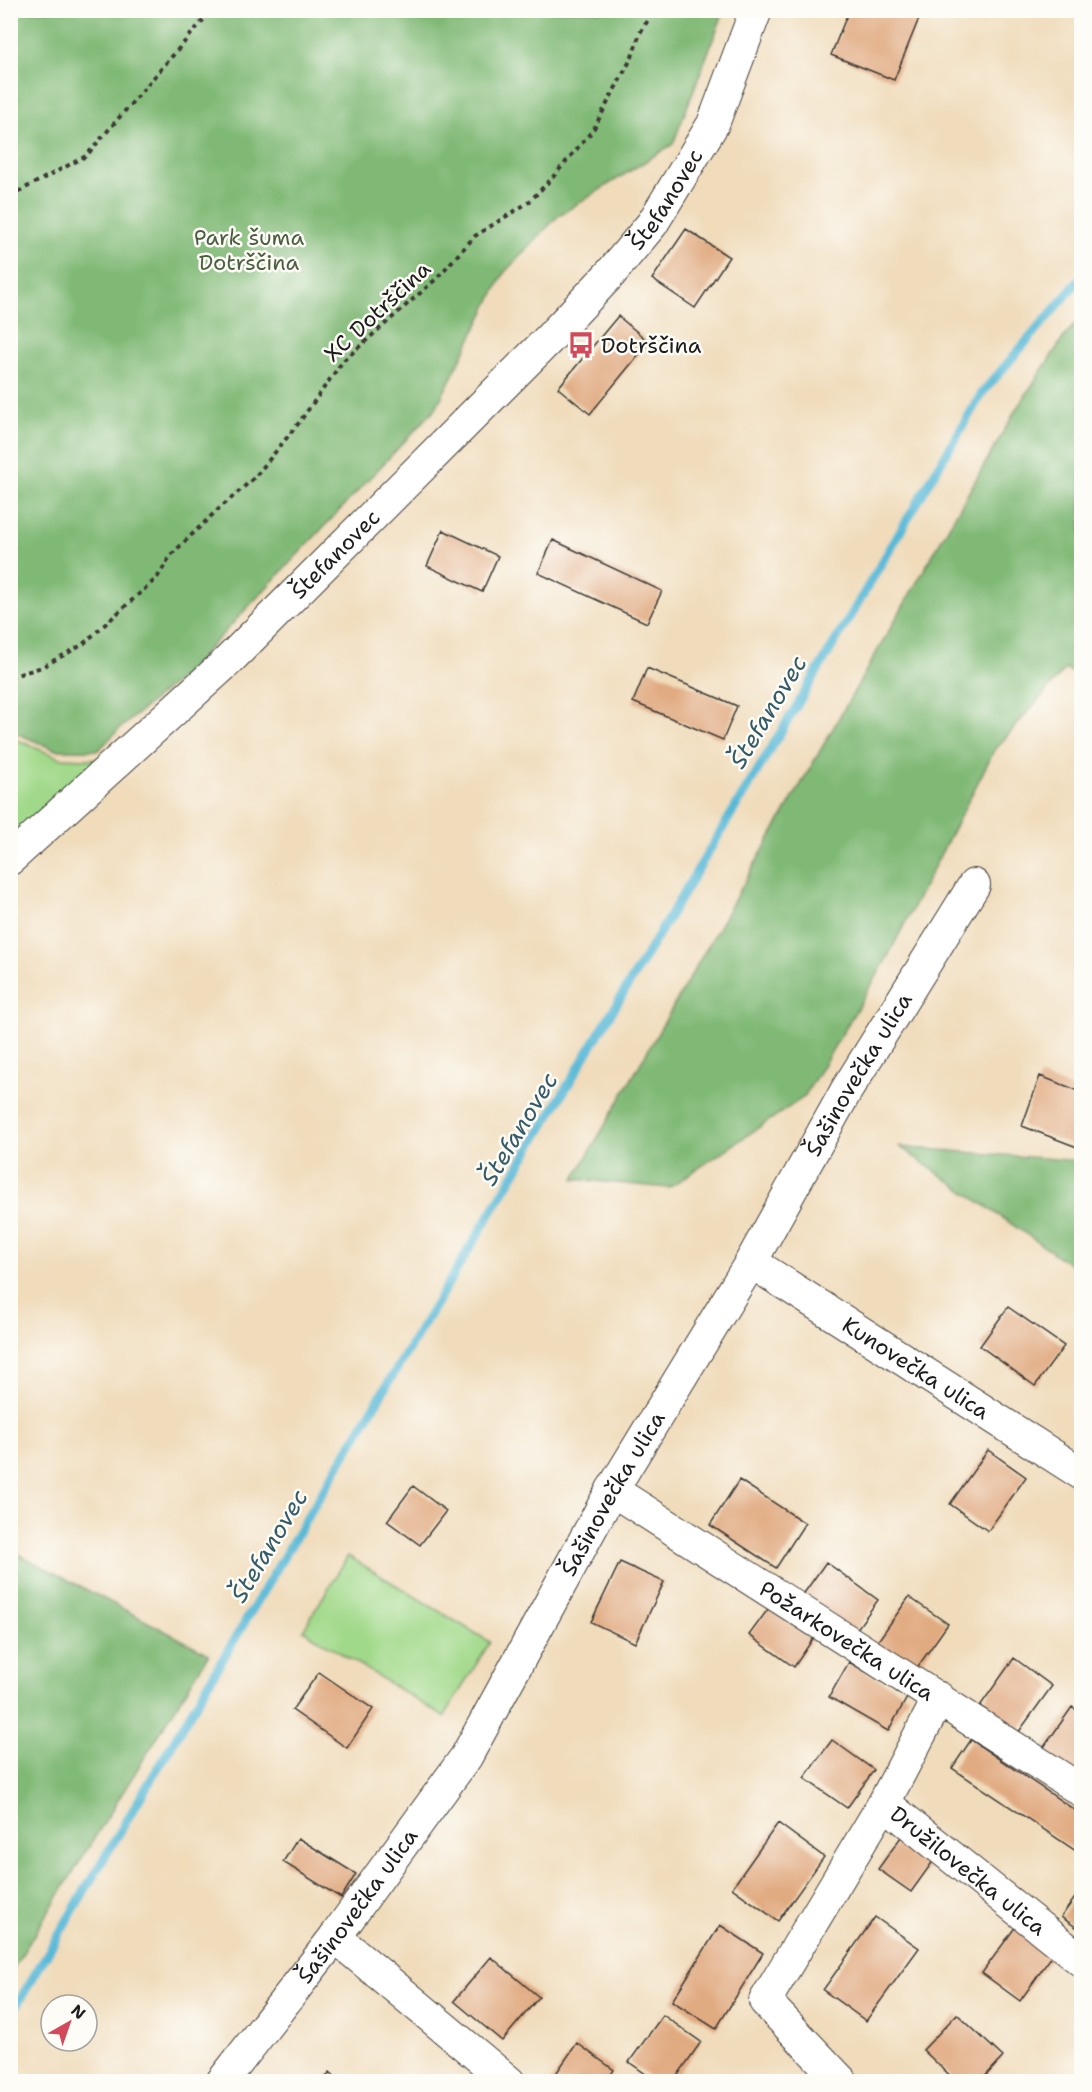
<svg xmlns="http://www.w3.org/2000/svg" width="1092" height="2092" viewBox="0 0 1092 2092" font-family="'Shantell Sans',sans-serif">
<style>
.green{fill:#a1d98a;stroke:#5e7a53;stroke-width:1.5}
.forest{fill:#80b976;stroke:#4e6a49;stroke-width:1.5}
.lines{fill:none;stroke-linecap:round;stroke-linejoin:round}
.stream{stroke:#59b9d7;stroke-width:9}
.building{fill:#e1ab82}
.minor-casing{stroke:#3c3934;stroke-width:34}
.path{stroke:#3c3934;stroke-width:4;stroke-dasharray:4.5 4.5;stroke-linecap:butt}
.minor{stroke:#fff;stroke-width:32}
.labels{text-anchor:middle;stroke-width:5;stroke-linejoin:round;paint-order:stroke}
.street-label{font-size:22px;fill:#1c1c1c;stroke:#fdfcf7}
.park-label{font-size:22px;fill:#4b5e42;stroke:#fdfcf7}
.poi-label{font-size:22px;fill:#1c1c1c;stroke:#fdfcf7;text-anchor:start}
.water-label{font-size:24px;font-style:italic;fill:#345b67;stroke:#fdfcf7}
</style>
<rect width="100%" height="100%" fill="#fdfcf7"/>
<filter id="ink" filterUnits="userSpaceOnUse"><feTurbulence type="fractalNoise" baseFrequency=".0167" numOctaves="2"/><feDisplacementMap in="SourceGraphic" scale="12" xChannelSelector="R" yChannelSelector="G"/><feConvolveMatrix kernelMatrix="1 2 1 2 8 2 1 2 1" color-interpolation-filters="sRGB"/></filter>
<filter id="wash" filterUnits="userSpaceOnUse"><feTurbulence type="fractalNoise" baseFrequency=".008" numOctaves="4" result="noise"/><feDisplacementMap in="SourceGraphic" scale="24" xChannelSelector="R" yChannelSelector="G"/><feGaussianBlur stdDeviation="1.35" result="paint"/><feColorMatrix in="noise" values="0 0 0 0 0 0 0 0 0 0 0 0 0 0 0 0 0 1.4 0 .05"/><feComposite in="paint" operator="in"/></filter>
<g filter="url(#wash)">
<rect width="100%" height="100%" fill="#f0dcbb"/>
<path class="green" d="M11,739H15L60,758L111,760L11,842Z
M348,1556L490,1642L444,1717L303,1630Z"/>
<path class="forest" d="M10,11H724L673,144L558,216L504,273L436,408L184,675L117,731L99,750H56L16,733H11Z
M1081,317V681L1066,668L994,751L885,962L804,1097L669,1188L574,1179L1017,408L1064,337Z
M900,1147L1081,1161V1272Z
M11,1550L209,1654L11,1972Z"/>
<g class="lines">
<path class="stream" d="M10,2016L320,1496L829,652L982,393L1082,277"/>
</g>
<g id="blocks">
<path class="building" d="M849,10L922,11L894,80L831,55Z
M686,229L729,257L695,308L652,279Z
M618,316L649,342L590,414L558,388Z
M443,530L498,556L482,592L427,566Z
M553,540L662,591L647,623L538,573Z
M647,668L737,706L723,740L633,702Z
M1040,1076L1082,1092V1136L1077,1147L1022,1126Z
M1008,1307L1064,1346L1035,1386L980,1346Z
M988,1450L1026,1477L988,1531L950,1504Z
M739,1480L805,1523L776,1568L710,1525Z
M413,1486L446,1511L420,1545L387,1521Z
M620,1562L664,1582L635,1643L591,1622Z
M826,1562L878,1600L854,1633L802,1596Z
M909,1597L948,1624L914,1672L875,1645Z
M771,1605L815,1636L794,1667L749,1635Z
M1014,1658L1052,1686L1018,1733L980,1706Z
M849,1662L908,1696L888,1731L829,1697Z
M319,1672L373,1709L347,1748L292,1710Z
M1072,1707L1082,1713V1775L1039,1754Z
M832,1740L874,1770L847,1808L804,1778Z
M971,1740L1082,1815V1855L952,1768Z
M778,1823L824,1857L778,1921L732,1888Z
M906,1830L939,1853L911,1892L878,1869Z
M298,1838L356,1874L341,1898L283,1862Z
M1082,1888V1931L1061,1917Z
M875,1917L919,1948L866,2021L823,1990Z
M720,1925L763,1953L716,2029L672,2001Z
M1016,1926L1054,1953L1020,2001L982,1973Z
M491,1957L539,1997L502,2041L454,2001Z
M957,2014L1003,2057L980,2082H957L923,2050Z
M663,2015L701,2042L673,2082H657L629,2062Z
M577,2043L614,2070L606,2082H550Z
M330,2072L341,2082H322Z"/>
</g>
</g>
<g filter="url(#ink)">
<use href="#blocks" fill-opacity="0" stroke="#3c3934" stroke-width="1.5"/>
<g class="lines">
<defs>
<g id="minor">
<path id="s1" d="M10,859L228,661L546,342L610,274L652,224L713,124L756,10"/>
<path id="s2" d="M751,1262L1082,1474"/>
<path id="s3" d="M612,1490L1082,1791"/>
<path id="s4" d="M884,1803L1082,1961"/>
<path d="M335,1937L509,2082"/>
<path id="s5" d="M222,2082L335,1937L466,1757L612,1490L751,1262L846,1091L974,885"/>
<path d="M842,2082L765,2001L884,1803L939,1698"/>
</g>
</defs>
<use href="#minor" class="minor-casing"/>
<path class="path" d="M10,196L86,156L212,10
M10,677L42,667L82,645L157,578L171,555L210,517L255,477L298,424L343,361L436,279L475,236L529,202L553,177L593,130L632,57L640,33L654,10"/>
<use href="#minor" class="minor"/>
</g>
</g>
<defs>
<symbol id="bus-bare" viewBox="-9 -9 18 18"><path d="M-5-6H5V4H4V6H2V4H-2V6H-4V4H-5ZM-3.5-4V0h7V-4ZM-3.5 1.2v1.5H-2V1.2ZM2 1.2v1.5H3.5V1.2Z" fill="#d1495b" stroke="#fdfcf7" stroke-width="2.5" paint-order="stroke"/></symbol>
</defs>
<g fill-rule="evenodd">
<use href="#bus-bare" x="562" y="326" width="38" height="38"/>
</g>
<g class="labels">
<g class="street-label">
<text dy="8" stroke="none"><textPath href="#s1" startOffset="932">Štefanovec</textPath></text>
<text transform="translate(377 311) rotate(-43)" y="8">XC Dotrščina</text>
<text dy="8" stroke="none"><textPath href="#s1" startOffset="446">Štefanovec</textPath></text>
<text dy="8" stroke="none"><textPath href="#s5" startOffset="1194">Šašinovečka ulica</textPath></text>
<text dy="8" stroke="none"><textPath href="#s2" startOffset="196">Kunovečka ulica</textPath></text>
<text dy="8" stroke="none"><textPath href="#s5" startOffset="708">Šašinovečka ulica</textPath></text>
<text dy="8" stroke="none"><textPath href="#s3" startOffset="279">Požarkovečka ulica</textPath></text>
<text dy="8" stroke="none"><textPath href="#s4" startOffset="108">Družilovečka ulica</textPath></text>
<text dy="8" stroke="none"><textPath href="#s5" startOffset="222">Šašinovečka ulica</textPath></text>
</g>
<g class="park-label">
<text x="249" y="245">Park šuma<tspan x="249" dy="25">Dotrščina</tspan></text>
</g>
<g class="poi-label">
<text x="601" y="353">Dotrščina</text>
</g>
<g class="water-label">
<text transform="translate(768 712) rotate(-59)" y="8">Štefanovec</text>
<text transform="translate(519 1129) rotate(-59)" y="8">Štefanovec</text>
<text transform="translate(269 1546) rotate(-59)" y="8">Štefanovec</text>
</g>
</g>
<rect width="1092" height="2092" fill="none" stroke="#fdfcf7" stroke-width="36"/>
<g transform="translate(69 2023) rotate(40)"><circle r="28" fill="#fdfcf7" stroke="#a3a29f" stroke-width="1.5"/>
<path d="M0-4.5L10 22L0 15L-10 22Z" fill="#d1495b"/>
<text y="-9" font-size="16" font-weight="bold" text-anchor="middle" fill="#1c1c1c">N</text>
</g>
</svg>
